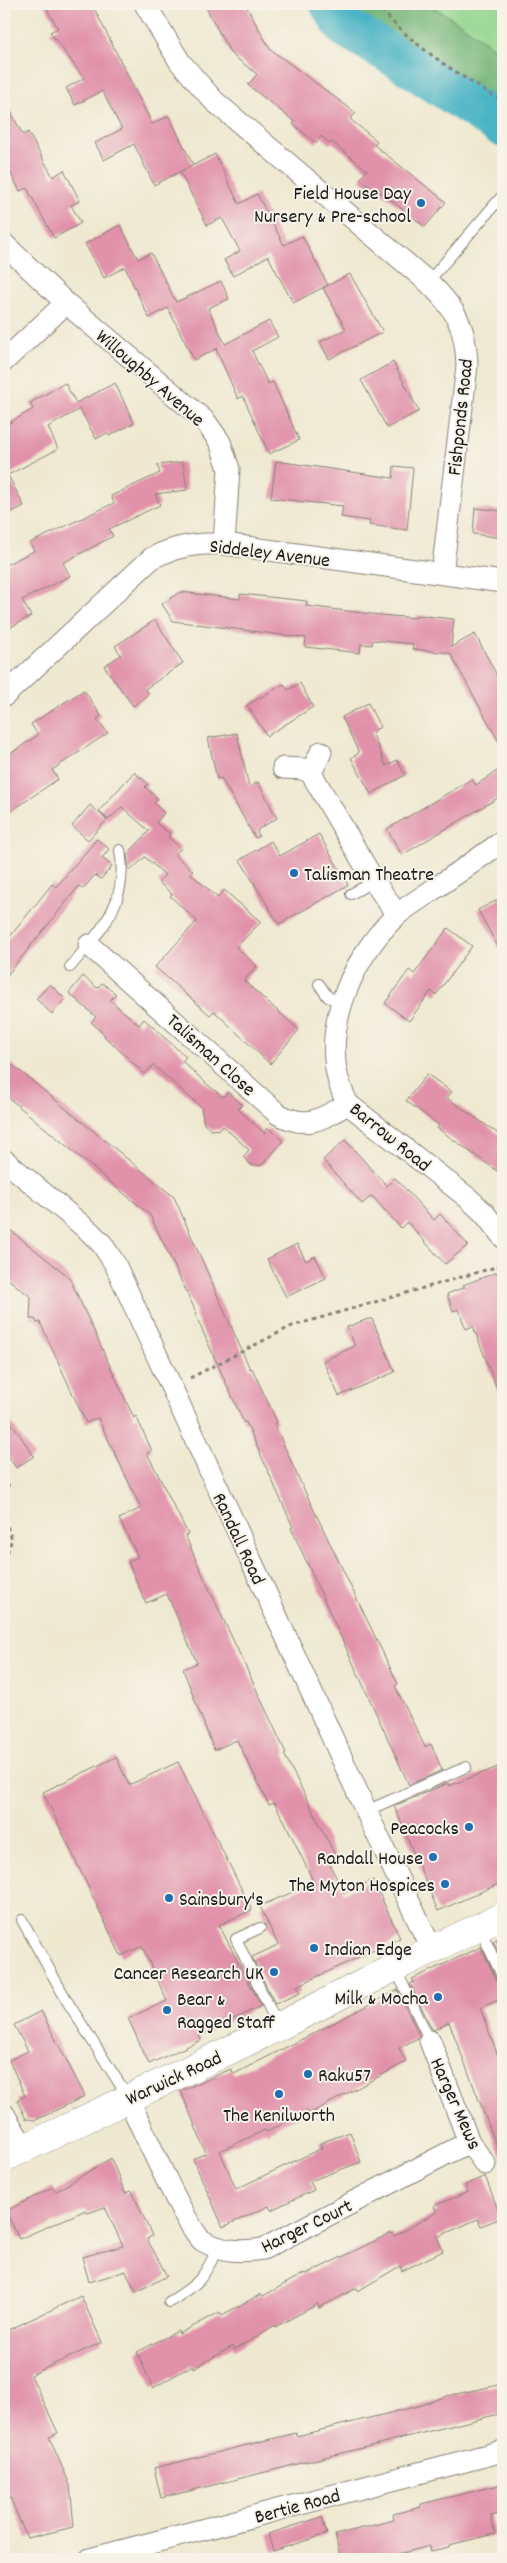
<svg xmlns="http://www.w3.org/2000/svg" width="507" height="2563" viewBox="0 0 507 2563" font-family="Dekko,sans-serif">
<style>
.green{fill:#90d48c;stroke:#567854}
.forest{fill:#74b678;stroke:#48694a}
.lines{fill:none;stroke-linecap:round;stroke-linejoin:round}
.river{stroke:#48b4c5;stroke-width:41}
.building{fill:#e192aa}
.service-casing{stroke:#868276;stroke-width:12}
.minor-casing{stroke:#868276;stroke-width:23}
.secondary-casing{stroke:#868276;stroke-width:29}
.path{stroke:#868276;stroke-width:3;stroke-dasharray:4 4;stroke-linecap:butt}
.service{stroke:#fff;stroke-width:10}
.minor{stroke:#fff;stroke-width:21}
.secondary{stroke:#fff;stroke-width:28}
.poi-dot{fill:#1f6fb2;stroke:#f7f3e8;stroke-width:2}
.labels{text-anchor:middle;stroke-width:4;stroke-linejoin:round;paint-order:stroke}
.poi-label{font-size:20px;fill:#1c1c1c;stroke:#f7f3e8;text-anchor:end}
.street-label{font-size:20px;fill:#1c1c1c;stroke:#f7f3e8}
</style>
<rect width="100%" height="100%" fill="#f7f3e8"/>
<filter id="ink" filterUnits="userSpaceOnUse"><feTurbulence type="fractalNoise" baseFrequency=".02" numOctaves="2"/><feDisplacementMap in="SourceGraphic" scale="10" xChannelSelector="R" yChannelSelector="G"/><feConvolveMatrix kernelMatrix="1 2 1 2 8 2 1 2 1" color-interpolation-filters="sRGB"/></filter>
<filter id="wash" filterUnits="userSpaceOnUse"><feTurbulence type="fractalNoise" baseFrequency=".0096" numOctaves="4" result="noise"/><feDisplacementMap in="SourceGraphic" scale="20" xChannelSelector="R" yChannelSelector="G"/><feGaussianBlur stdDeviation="1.12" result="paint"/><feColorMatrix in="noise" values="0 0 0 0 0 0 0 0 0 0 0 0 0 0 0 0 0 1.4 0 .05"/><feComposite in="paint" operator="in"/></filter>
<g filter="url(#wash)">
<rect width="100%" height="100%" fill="#efe9d1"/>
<path class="green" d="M428,4H503V55L461,24Z"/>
<path class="forest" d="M330,4H428L461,24L503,55V127L407,64L345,27Z"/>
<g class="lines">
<path class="river" d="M330,4L345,27L407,64L503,127"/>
</g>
<g id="blocks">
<path class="building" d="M44,4H92L152,124L169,116L193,165L154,185L134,144L104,160L95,143L122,129L102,91L75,105L66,88L84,78L50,32L58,28Z
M204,4H245L270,49L356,113L350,119L377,141L374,145L446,202L425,227L377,189L375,191L360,179L367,170L332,142L330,144L321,136L316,143L293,124L295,122L248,85L257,74L231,54Z
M4,99L23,135L28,132L53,177L64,170L80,201L71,205L81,223L54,238L27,188L20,191L4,160Z
M215,154L239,204L257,194L284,245L302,236L328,285L293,303L268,256L233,276L224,260L240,251L222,218L207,225L180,172Z
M120,225L138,259L151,253L176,302L221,281L229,299L208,308L225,344L269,321L278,337L252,351L268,384L273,382L299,440L269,454L243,396L238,399L216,349L218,348L194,360L168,308L149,318L125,267L104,278L85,244Z
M350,274L383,332L329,359L320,342L346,329L323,288Z
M393,362L419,411L387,428L361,380Z
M65,383L76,403L115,383L134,423L109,436L107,433L96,439L80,409L48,427L58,449L8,475L24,506L4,516V426L33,409L30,403Z
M276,461L393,478L394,466L413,468L407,530L369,525L370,521L341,517L343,506L271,498Z
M183,462L187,490L155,494L160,505L109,529L113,536L63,563L70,576L22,600L31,616L4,631V563L5,565L34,551L30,543L114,503L111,496L160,473L157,465Z
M475,508L503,511V538L473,534Z
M180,592L240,599V594L307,601L306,606L380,615L416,618V615L454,619L451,647L475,634L503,687V749L450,653L412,649L413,644L373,640L372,645L361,644L360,653L305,647L306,638L173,621L162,604Z
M155,620L183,663L145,689L149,694L133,706L104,666L121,655L115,646Z
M300,683L313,707L267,736L247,705L284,684L288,690Z
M84,690L101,716L97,719L108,733L52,770L58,779L4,816V758L38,735L31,724Z
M368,703L380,727L372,732L386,766L397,760L405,775L371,794L351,758L359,753L342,717Z
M237,733L249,787L258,782L277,818L257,830L259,837L255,838L221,778L217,779L208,738Z
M503,767V795L402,855L387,829L472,779L476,785Z
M134,772L148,784L145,787L158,799L154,803L164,813L156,823L170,834L168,837L181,848L175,855L193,871L190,873L218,898L224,890L261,922L236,947L257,966L244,981L299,1030L270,1064L214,1011L210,1015L155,967L197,921L170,896L172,894L158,882L165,875L145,857L130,871L129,869L127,855L149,831L122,807L108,820L99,811Z
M90,805L107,820L88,840L72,826Z
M319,834L348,885L279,924L240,860L271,841L280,856Z
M97,839L109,849L102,858L112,866L101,879L95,875L83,889L79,886L4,979V944L52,884L56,887Z
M503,897V956L478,910Z
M448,928L472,946L436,995L431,991L409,1021L385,1003L409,970L414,974Z
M83,976L97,988L102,983L116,994L110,1000L139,1025L144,1019L186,1057L182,1061L208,1085L223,1097L228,1092L242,1105L238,1109L264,1133L268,1128L283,1141L262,1165L252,1166L243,1157L249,1150L223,1126L221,1129L211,1130L204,1124L201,1107L153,1065L145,1074L104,1036L105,1035L91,1022L96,1017L69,993Z
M50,984L65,999L52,1014L36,999Z
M4,1058L174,1197L250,1369L252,1368L277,1422L274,1423L297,1475L398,1684L395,1686L425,1747L431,1744L442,1770L409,1785L291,1528L293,1527L246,1422L244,1423L225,1381L195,1314H197L150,1215L4,1094Z
M427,1074L452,1092L447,1098L503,1137V1175L437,1128L439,1125L406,1101Z
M345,1140L387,1186L395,1178L434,1220L440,1214L468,1245L445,1264L407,1222L401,1228L372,1196L362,1204L323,1160Z
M4,1225L69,1277L134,1418L136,1416L152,1451L147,1453L188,1534L185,1535L205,1580L286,1753L284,1754L337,1859L329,1863L344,1893L373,1880L400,1938L297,1986L300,1993L275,2004L252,1957L278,1945L260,1906L314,1883L285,1822L274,1803L269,1805L237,1740L214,1750L183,1669L197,1663L167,1594L146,1603L128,1562L138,1557L119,1519L141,1508L98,1418L86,1423L40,1322L37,1323L35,1319H30L31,1297L4,1276Z
M297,1244L306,1261L315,1256L326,1278L286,1297L267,1259Z
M503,1270V1401L502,1402L473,1326L466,1329L458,1309L453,1311L447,1294L465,1287L463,1285Z
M368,1319H372L395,1372L339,1396L323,1361L355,1346L347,1327Z
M4,1412L34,1456L16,1468L4,1449Z
M116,1757L129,1785L178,1762L252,1910L219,1925L261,2006L199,2036L201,2040L149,2064L128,2018L167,2001L142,1946L121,1956L43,1792Z
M503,1765V1882L438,1911L394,1806L448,1783L449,1786Z
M503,1936V1962L493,1941Z
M481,1947L497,1981L503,1985V1998L480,2008L503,2069L502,2160L449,2022L434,2030L432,2029L410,1984L414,1982L412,1979Z
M398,1990L419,2035L418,2038L399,2048L406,2062L309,2114L307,2111L267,2132L265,2130L220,2151L236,2189L322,2148L320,2143L350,2132L361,2162L310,2181L314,2190L271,2210L269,2206L223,2227L193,2159L206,2153L181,2091L231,2069L234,2074Z
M41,2011L85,2096L36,2120L26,2119L17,2100L25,2096L9,2060L28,2051L14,2025Z
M111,2158L125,2193L132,2191L152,2236L147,2239L167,2276L136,2292L126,2271L89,2282L82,2257L123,2246L105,2207L88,2213L86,2210L19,2239L6,2211L53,2187L55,2192Z
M485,2176L501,2218L481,2226L478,2219L437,2237L443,2251L402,2271L400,2266L358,2291L357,2288L319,2308L318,2304L275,2327V2325L234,2350L233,2346L194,2368L193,2365L153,2388L137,2352L178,2331L179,2334L220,2312L222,2315L261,2294L263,2296L305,2273L307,2274L391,2233L394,2236L437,2212L434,2206L468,2192L465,2185Z
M81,2296L102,2342L31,2375L58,2433L49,2437L70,2485L74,2527L27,2538L4,2483V2332Z
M503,2384V2413L161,2498L154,2468L296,2433L297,2436L418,2406L447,2396Z
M503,2484V2513L491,2516L495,2534L449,2545V2547L431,2551L430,2546L379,2559H341L335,2535L394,2520L393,2514L421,2507V2504Z
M322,2517L327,2534L273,2551L268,2534Z"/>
</g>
</g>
<g filter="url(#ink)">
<use href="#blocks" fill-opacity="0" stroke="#868276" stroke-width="1"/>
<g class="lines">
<defs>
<path id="service" d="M428,282L503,195
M351,894L374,881
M70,967C102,929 129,903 120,850
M319,984L328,997L343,1003
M366,1811L466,1767
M22,1920L67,2001L128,2097
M260,1928L236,1939L278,2026
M480,1929L503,1978
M395,1968L430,2041
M169,2302C199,2284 203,2279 218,2248"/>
<path id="minor" d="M145,4L180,62L214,101L428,282C456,309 466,326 467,366L442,574
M4,244L66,303L205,421L220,442L229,469L224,544
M4,361L66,303
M4,696L152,558C176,546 197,543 224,544L503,582
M283,768L303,769L311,773L374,881L397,915
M311,773L321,752
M503,841C479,858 455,875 431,891C420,899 407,906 397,915C349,959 314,1043 348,1104L468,1198L484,1213L503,1237
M89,945L278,1114C309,1130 320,1119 348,1104
M4,1160L90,1232L102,1244L115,1264L366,1811L432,1950
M430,2041L469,2142L485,2164
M128,2098C139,2121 188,2232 203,2241C222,2252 242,2252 263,2249L469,2142
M4,2114L24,2148
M90,2559L503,2451"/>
<path id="secondary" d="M4,2158L278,2027L395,1967L503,1916"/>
</defs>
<use href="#service" class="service-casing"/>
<use href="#minor" class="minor-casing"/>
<use href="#secondary" class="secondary-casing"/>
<path class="path" d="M377,4C408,44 460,75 503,102
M190,1378L292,1326L503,1265L501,1259
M4,1495L10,1481
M4,1519L12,1539L4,1562"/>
<use href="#service" class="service"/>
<use href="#minor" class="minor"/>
<use href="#secondary" class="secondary"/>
</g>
</g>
<g class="poi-dot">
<circle cx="421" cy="203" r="5"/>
<circle cx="294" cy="873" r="5"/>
<circle cx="469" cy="1827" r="5"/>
<circle cx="433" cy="1857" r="5"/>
<circle cx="445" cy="1884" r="5"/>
<circle cx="169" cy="1898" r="5"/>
<circle cx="314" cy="1948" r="5"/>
<circle cx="274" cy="1972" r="5"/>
<circle cx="438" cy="1997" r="5"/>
<circle cx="167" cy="2010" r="5"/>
<circle cx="308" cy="2074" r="5"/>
<circle cx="279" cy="2094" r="5"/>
</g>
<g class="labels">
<g class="poi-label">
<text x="411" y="199">Field House Day<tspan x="411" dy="23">Nursery &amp; Pre-school</tspan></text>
<text x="304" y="880" text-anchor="start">Talisman Theatre</text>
<text x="459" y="1834">Peacocks</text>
<text x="423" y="1864">Randall House</text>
<text x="435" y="1891">The Myton Hospices</text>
<text x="179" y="1905" text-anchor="start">Sainsbury's</text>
<text x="324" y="1955" text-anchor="start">Indian Edge</text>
<text x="264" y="1979">Cancer Research UK</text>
<text x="428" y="2004">Milk &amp; Mocha</text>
<text x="177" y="2005" text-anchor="start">Bear &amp;<tspan x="177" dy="23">Ragged Staff</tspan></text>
<text x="318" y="2081" text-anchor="start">Raku57</text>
<text x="279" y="2121" text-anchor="middle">The Kenilworth</text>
</g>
<g class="street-label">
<text transform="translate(151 377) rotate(41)" y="7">Willoughby Avenue</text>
<text transform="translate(459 417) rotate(-84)" y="7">Fishponds Road</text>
<text transform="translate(270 552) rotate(7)" y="7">Siddeley Avenue</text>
<text transform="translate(212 1054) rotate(42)" y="7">Talisman Close</text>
<text transform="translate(391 1136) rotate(39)" y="7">Barrow Road</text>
<text transform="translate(240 1538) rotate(65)" y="7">Randall Road</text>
<text transform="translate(173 2077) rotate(-25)" y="7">Warwick Road</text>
<text transform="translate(457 2103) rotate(66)" y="7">Harger Mews</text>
<text transform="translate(306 2225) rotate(-26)" y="7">Harger Court</text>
<text transform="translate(297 2505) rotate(-15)" y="7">Bertie Road</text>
</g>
</g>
<rect width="507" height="2563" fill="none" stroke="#f7f3e8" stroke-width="20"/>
</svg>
